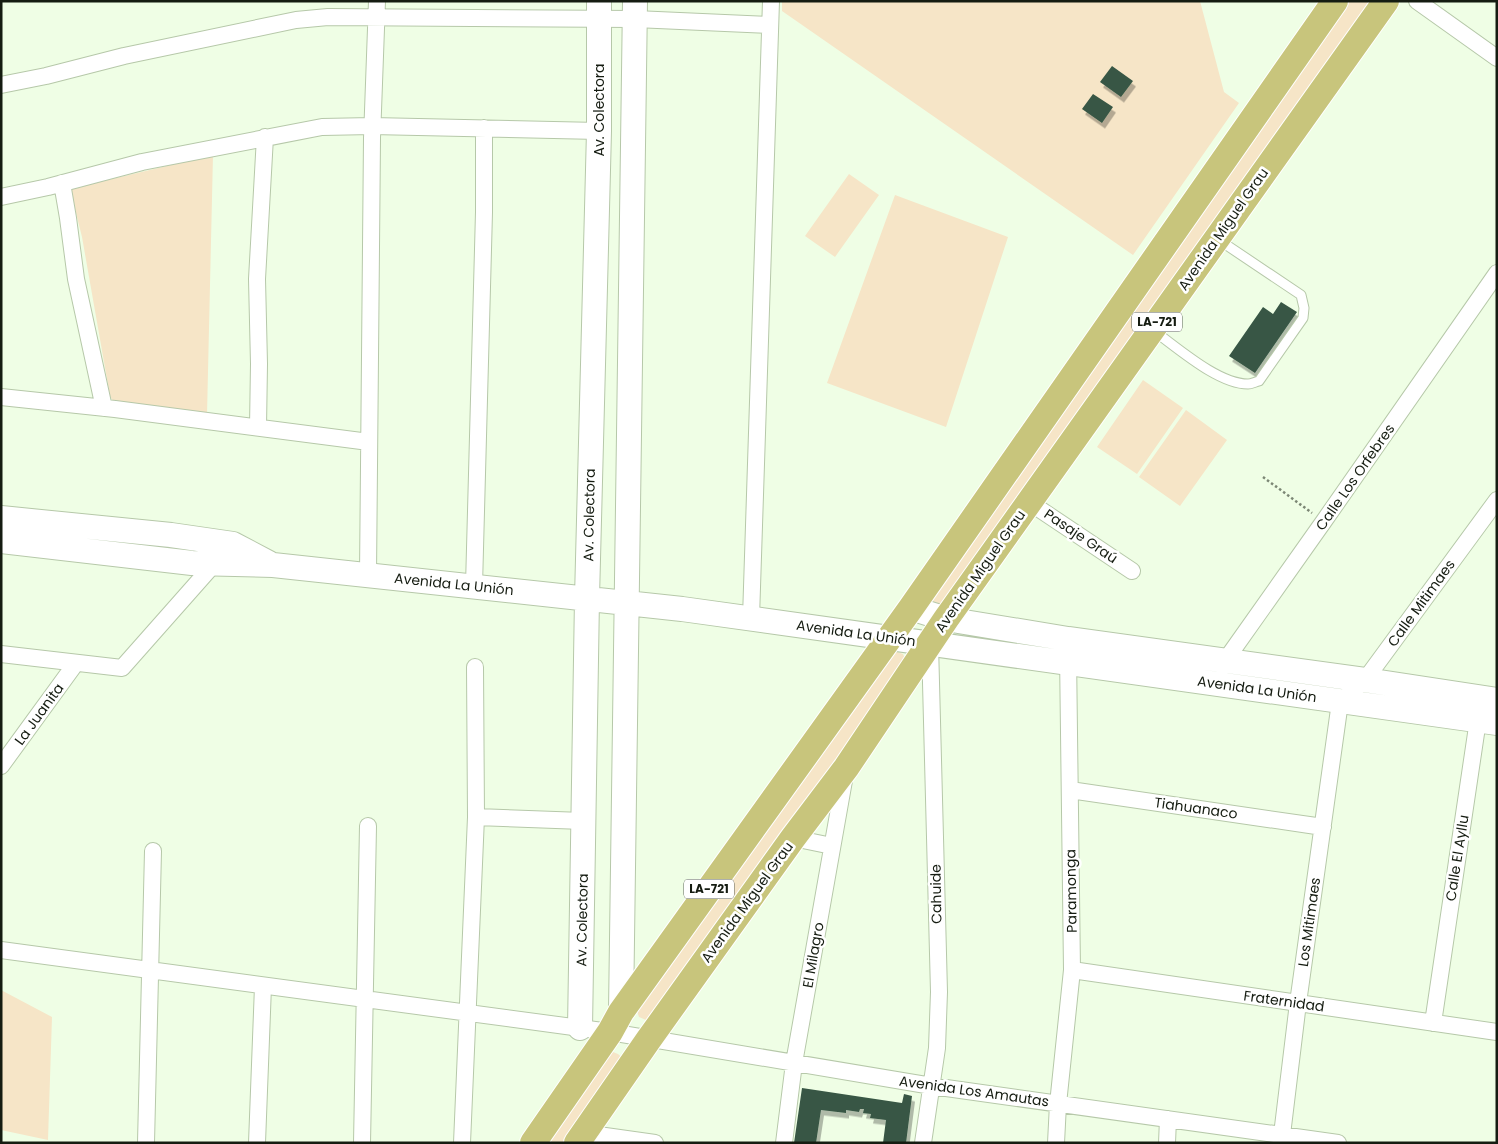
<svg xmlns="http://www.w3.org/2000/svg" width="1498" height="1144" viewBox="0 0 1498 1144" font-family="Poppins,sans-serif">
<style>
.green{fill:#f6e5c7}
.building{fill:#385745;filter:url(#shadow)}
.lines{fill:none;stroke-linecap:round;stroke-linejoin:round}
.lane-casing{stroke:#b6c8a9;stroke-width:11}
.street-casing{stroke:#b6c8a9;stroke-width:18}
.secondary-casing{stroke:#b6c8a9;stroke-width:26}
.primary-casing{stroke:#fff;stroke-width:28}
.path{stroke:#7c8775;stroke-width:2.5;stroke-dasharray:2.5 2.5;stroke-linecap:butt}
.lane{stroke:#fff;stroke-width:9}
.street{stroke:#fff;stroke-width:16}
.secondary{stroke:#fff;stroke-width:24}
.primary{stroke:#c8c57c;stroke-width:26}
.labels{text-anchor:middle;stroke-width:5;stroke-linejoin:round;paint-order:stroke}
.shield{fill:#fff;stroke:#5b6058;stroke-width:1}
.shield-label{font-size:12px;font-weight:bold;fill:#151c11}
.street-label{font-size:14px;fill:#151c11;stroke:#fff}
</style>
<defs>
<filter id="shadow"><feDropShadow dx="3" dy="5.5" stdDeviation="0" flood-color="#0004"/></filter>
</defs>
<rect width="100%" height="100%" fill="#effee5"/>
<path class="green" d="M782,1H1200L1224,92L1239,103L1133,255L782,11Z
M1345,1H1377L950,608L932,609L929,596Z
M213,155L207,415L115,405L110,396L82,237L70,189Z
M849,174L879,195L835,257L805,236Z
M895,195L1008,237L946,427L827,383Z
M1143,380L1183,408L1137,474L1097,447Z
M1186,410L1227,440L1180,506L1139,477Z
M892,650L903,654L906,661L653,1019L646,1020L639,1017L637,1011Z
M1,990L52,1017L48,1140L1,1130Z
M608,1050L618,1054L625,1060L567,1143H545Z"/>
<path class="building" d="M1112,66L1133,81L1121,97L1100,82Z
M1093,94L1113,107L1102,123L1082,109Z
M1281,302L1297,312L1255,373L1229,356L1263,307L1273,314Z
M802,1088L902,1103L904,1094L912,1096L906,1143H883L886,1120L870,1118L871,1114L863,1113L864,1109H860L859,1112L846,1110V1113L821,1110L816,1143H794Z"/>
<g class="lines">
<defs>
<path id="lane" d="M1154,331C1178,348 1218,384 1248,384C1251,384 1255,382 1259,381L1303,318L1304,308L1301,295L1219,240"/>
<path id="street" d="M1417,1L1497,58
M1,85L46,76L124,56L296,20L328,17L635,19L770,25
M62,183L68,218L76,279L104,408
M1,197L48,187L142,162L322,127L372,126L599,131
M1,397L115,409L369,442
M258,427L259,364L257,279L265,137
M1029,502L1132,571
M368,575L372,138L377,1
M474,586L484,212V128
M751,618L771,1
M1,654L122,668L214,564
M1223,667L1225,661L1324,521L1497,273
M1,766L76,663
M1070,790L1323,827
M476,817L583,821
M793,838L832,846
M1,950L610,1032L932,1086L1338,1143
M1072,970L1497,1032
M1433,1023L1478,720L1484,714
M584,1133L655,1143
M146,1143L153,851
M257,1143L263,986
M362,1143L368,826
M462,1143L476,817L475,667
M784,1143L794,1063L845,775
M923,1143L937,1048L939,992L930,644
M1056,1143L1058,1104L1072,970L1068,653
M1167,1143L1168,1119
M1281,1143L1298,1003L1340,702L1365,680L1497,500"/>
<path id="secondary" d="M1,518L171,535L233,544L269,563
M1,541L192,563L273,565L682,609L1497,723
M911,608L946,619L1068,639L1365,680L1497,700
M621,1012L635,1
M580,1028L587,598L599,131V1"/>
<path id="primary" d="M533,1143L610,1032L621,1012L911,608L1335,1
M577,1143L649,1039L793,838L846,768L946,619L1386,1"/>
</defs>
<use href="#lane" class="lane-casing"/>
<use href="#street" class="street-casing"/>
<use href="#secondary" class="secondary-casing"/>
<use href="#primary" class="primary-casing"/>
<path class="path" d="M1263,477L1312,513"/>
<use href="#lane" class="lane"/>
<use href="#street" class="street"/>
<use href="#secondary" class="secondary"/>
<use href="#primary" class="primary"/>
</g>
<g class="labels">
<g class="shield">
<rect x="1132" y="312.5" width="50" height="19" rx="4"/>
<rect x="684" y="879.5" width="50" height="19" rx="4"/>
</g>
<g class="shield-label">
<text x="1157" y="326">LA-721</text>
<text x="709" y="893">LA-721</text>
</g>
<g class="street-label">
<text transform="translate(599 110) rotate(-90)" y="5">Av. Colectora</text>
<text transform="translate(1223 229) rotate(-55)" y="5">Avenida Miguel Grau</text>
<text transform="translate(1355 477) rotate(-55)" y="5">Calle Los Orfebres</text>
<text transform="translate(589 515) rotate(-89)" y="5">Av. Colectora</text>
<text transform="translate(1081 536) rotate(34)" y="5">Pasaje Graú</text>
<text transform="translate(980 571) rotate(-55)" y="5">Avenida Miguel Grau</text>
<text transform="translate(454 584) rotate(6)" y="5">Avenida La Unión</text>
<text transform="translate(1421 603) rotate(-54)" y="5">Calle Mitimaes</text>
<text transform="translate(856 633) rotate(8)" y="5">Avenida La Unión</text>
<text transform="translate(1257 689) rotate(8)" y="5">Avenida La Unión</text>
<text transform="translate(39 714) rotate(-54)" y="5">La Juanita</text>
<text transform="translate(1196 808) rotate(8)" y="5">Tiahuanaco</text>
<text transform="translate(1457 858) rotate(-81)" y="5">Calle El Ayllu</text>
<text transform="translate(1071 891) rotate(-91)" y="5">Paramonga</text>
<text transform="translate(936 894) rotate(-91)" y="5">Cahuide</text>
<text transform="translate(747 902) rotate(-54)" y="5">Avenida Miguel Grau</text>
<text transform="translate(582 920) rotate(-89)" y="5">Av. Colectora</text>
<text transform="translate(1309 922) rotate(-82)" y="5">Los Mitimaes</text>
<text transform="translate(813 955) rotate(-80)" y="5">El Milagro</text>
<text transform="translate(1284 1001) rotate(8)" y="5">Fraternidad</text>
<text transform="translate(974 1091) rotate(8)" y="5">Avenida Los Amautas</text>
</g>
</g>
<rect width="1498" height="1144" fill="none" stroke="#151c11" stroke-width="5"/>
</svg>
